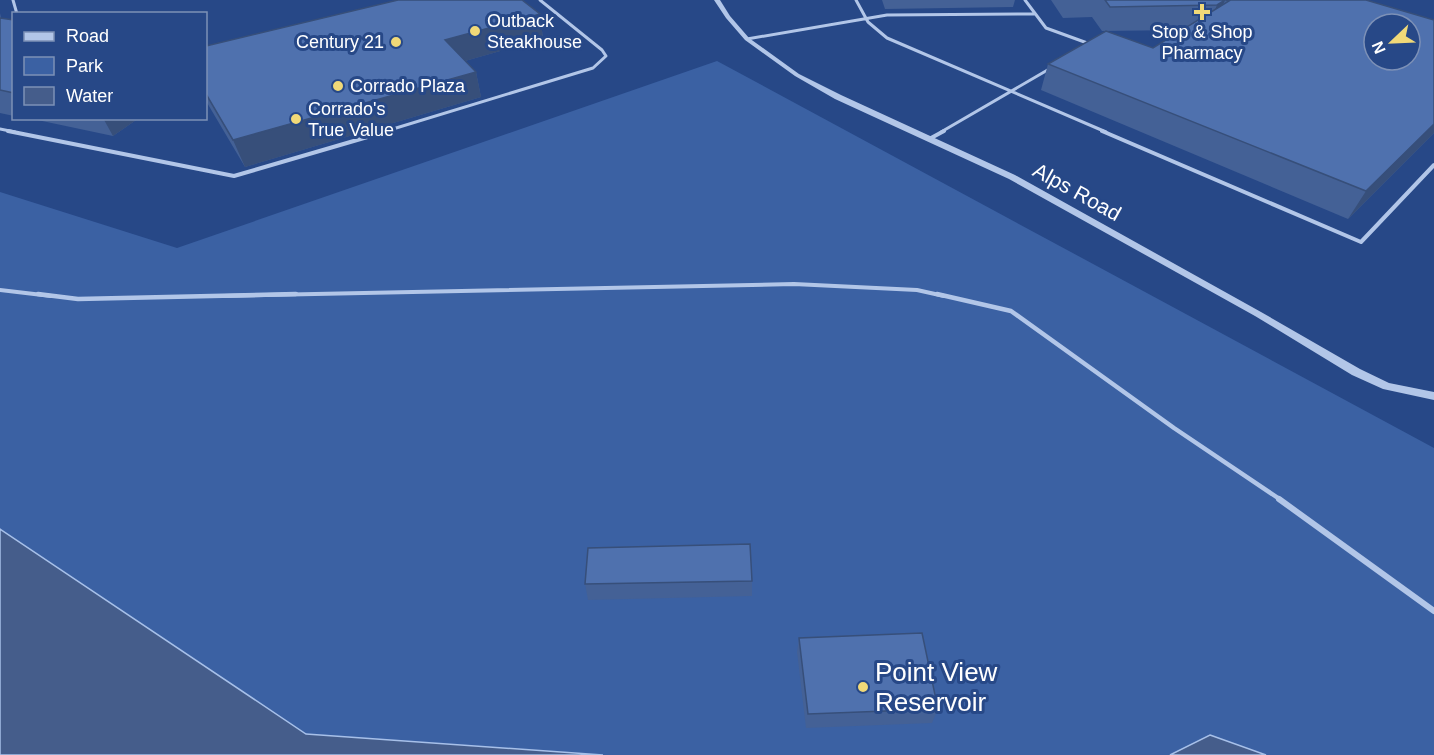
<svg xmlns="http://www.w3.org/2000/svg" width="1434" height="755" viewBox="0 0 1434 755" font-family="Helvetica,sans-serif">
<style>
.green{fill:#3b61a3}
.water{fill:#455d8b;stroke:#a7c0e9;stroke-width:1.5}
.lines{fill:none;stroke-linecap:round;stroke-linejoin:round}
.service-far3{stroke:#b2c6e8;stroke-width:3}
.service-far2{stroke:#b2c6e8;stroke-width:4}
.service-far1{stroke:#b2c6e8;stroke-width:4.5}
.service{stroke:#b2c6e8;stroke-width:6}
.tertiary{fill:#b2c6e8;fill-rule:evenodd}
.wall{fill:#446196}
.shaded-wall{fill:#374f7a}
.building{fill:#4f71ae;stroke:#374f7a;stroke-width:1.5;fill-rule:evenodd}
.poi-dot{fill:#f1d978;stroke:#274887;stroke-width:2}
.labels{text-anchor:middle;stroke-width:6;stroke-linejoin:round;paint-order:stroke}
.far-poi-label{font-size:18px;fill:#fff;stroke:#274887;text-anchor:start}
.street-label{font-size:21px;fill:#fff;stroke:#274887}
.near-poi-label{font-size:26px;fill:#fff;stroke:#274887;text-anchor:start}
</style>
<rect width="100%" height="100%" fill="#274887"/>
<path class="green" d="M717,61L1434,448V755H1266L1210,735L1170,755H603L306,734L0,529V192L177,248Z"/>
<path class="water" d="M0,529L306,734L603,755H0Z
M1210,735L1266,755H1170Z"/>
<g class="lines">
<path class="service-far3" d="M13,0L17,14
M856,0L868,22L887,38L1106,132
M1025,0L1046,28L1090,44
M747,39L887,15L1034,14
M0,129L15,132
M383,132L593,68L606,56L602,50L540,0
M941,132L1051,68"/>
<path class="service-far2" d="M8,131L234,176L388,131
M1102,131L1361,242L1434,165
M931,138L944,131
M0,290L51,296
M224,296L794,284L917,290L944,296"/>
<path class="service-far1" d="M38,294L78,299L296,294
M937,294L1011,311L1174,428L1281,500"/>
<path class="service" d="M1279,499L1434,611"/>
<path class="tertiary" d="M714,0H720L730,16L749,38L799,74L841,95L1015,175L1261,312L1360,369L1389,383L1434,392V400L1383,389L1352,375L1255,316L1009,179L835,99L795,76L745,40L726,18Z"/>
</g>
<path class="wall" d="M882,0H1015L1013,7L885,9Z
M1051,0H1366L1434,20V133L1348,219L1041,90L1048,64L1153,48L1183,30L1102,31L1092,17L1063,18Z
M0,13L1,18L14,20V116L0,113Z
M540,14L543,39L465,61L476,72L481,97L245,167L206,101V46Z
M28,118H139L113,136Z
M752,581V596L588,600L585,584Z
M799,638L938,709L932,723L806,728L797,652Z"/>
<path class="shaded-wall" d="M1225,0L1215,24L1207,29L1217,5Z
M540,14L543,39L451,65L445,40Z
M476,72L481,97L245,167L233,140Z
M103,118H139L113,136Z
M1434,124V133L1348,219L1366,191Z"/>
<path class="building" d="M398,0H522L540,14L445,40L476,72L233,140L206,94V46Z
M1105,0H1225L1217,5L1110,7Z
M1226,0H1366L1434,20V124L1366,191L1048,64L1106,31L1153,48L1229,1ZM1374,24H1410V60H1374Z
M0,18L14,20V93L0,90Z
M750,544L752,581L585,584L588,548Z
M922,633L938,709L808,714L799,638Z"/>
<g class="poi-dot">
<path d="M1199 3h6v6h6v6h-6v6h-6v-6h-6v-6h6z"/>
<circle cx="475" cy="31" r="6"/>
<circle cx="396" cy="42" r="6"/>
<circle cx="338" cy="86" r="6"/>
<circle cx="296" cy="119" r="6"/>
<circle cx="863" cy="687" r="6"/>
</g>
<g class="labels">
<g class="far-poi-label">
<text x="487" y="27">Outback<tspan x="487" dy="21">Steakhouse</tspan></text>
<text x="1202" y="38" text-anchor="middle">Stop &amp; Shop<tspan x="1202" dy="21">Pharmacy</tspan></text>
<text x="384" y="48" text-anchor="end">Century 21</text>
<text x="350" y="92">Corrado Plaza</text>
<text x="308" y="115">Corrado's<tspan x="308" dy="21">True Value</tspan></text>
</g>
<g class="street-label">
<text transform="translate(1077 192) rotate(29)" y="7">Alps Road</text>
</g>
<g class="near-poi-label">
<text x="875" y="681">Point View<tspan x="875" dy="30">Reservoir</tspan></text>
</g>
</g>
<rect x="12" y="12" width="195" height="108" fill="#274887" stroke="#7d91b7" stroke-width="1.5"/>
<rect x="24" y="32" width="30" height="9" fill="#b2c6e8" stroke="#7d91b7" stroke-width="1.5"/>
<text x="66" y="42" font-size="18" fill="#ffffff">Road</text>
<rect x="24" y="57" width="30" height="18" fill="#3b61a3" stroke="#7d91b7" stroke-width="1.5"/>
<text x="66" y="72" font-size="18" fill="#ffffff">Park</text>
<rect x="24" y="87" width="30" height="18" fill="#455d8b" stroke="#7d91b7" stroke-width="1.5"/>
<text x="66" y="102" font-size="18" fill="#ffffff">Water</text>
<g transform="translate(1392 42) rotate(247)"><circle r="28" fill="#274887" stroke="#7d91b7" stroke-width="1.5"/>
<path d="M0-4.5L10 22L0 15L-10 22Z" fill="#f1d978"/>
<text y="-9" font-size="16" font-weight="bold" text-anchor="middle" fill="#ffffff">N</text>
</g>
</svg>
